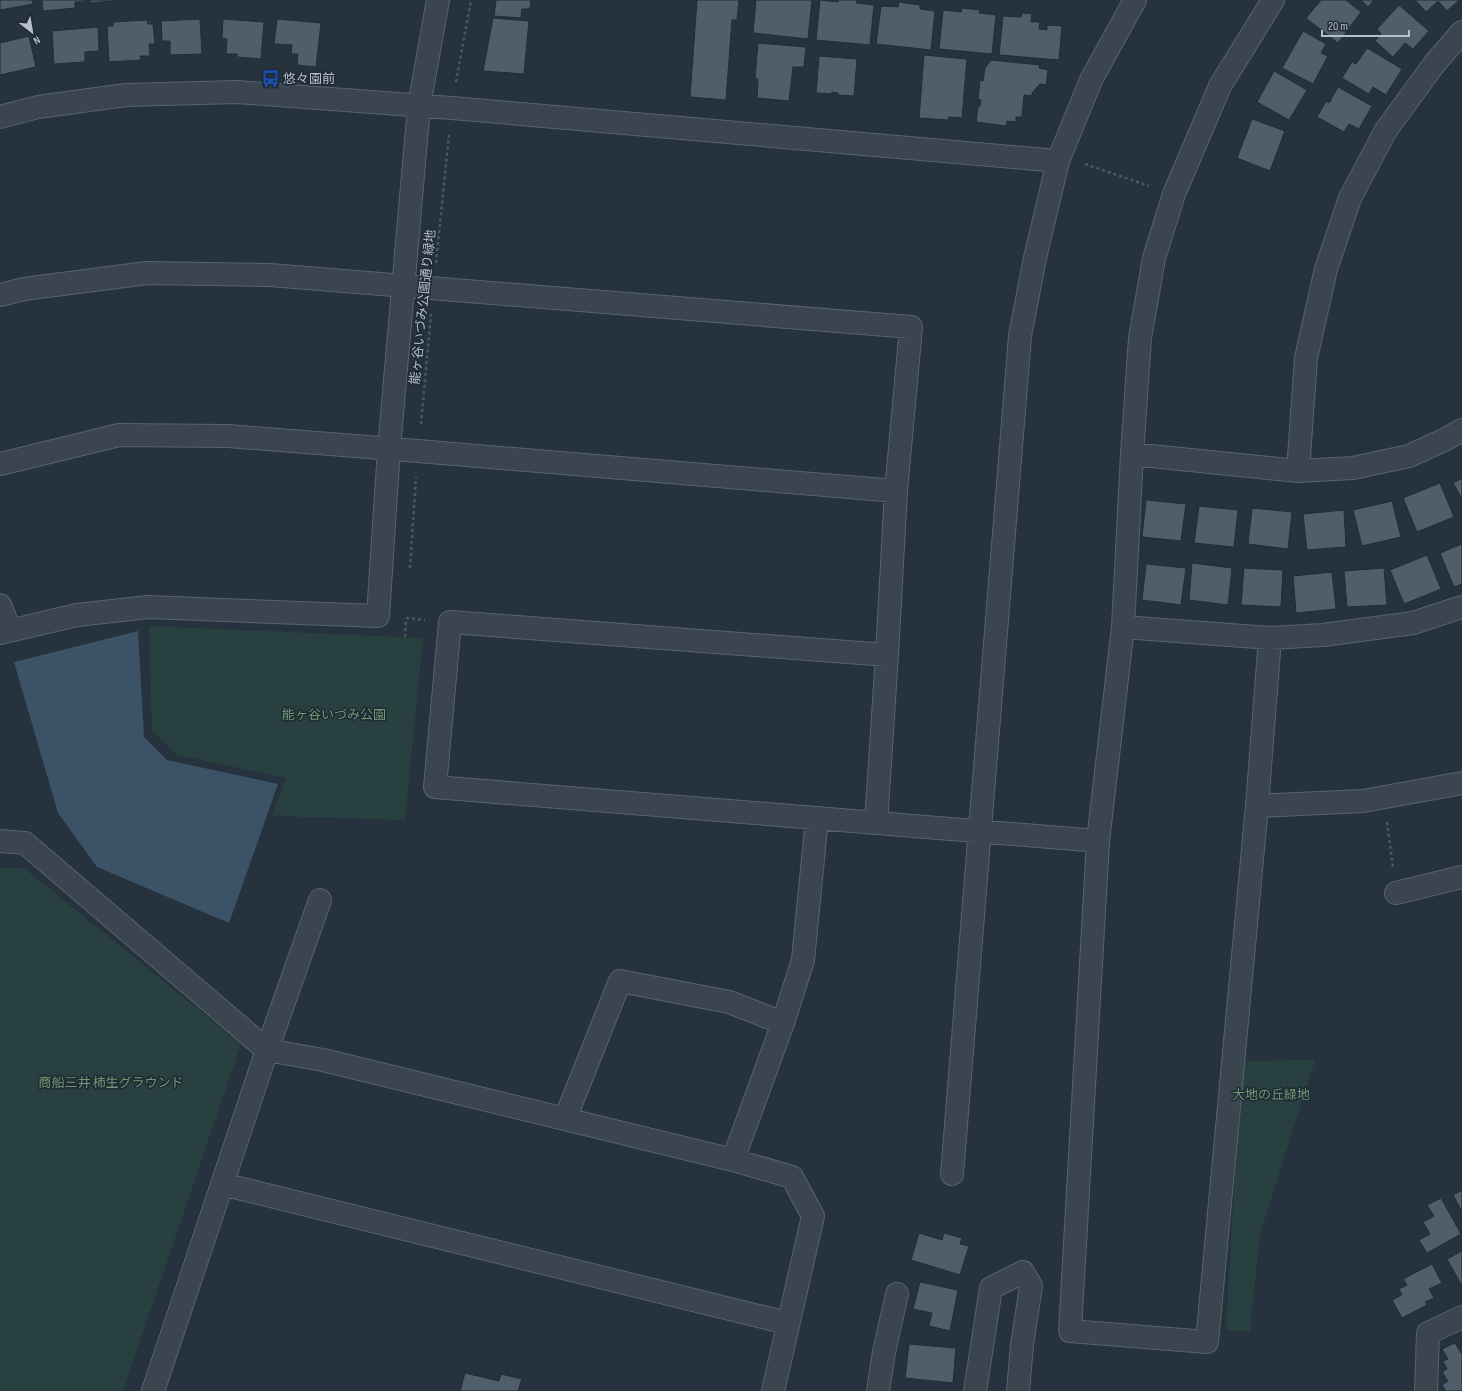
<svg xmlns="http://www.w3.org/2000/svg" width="1462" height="1391" viewBox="0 0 1462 1391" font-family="'Sofia Sans Condensed','Noto Sans JP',sans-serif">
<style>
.green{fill:#284040}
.water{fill:#3c5367}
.building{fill:#4f5e6a;stroke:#212c36}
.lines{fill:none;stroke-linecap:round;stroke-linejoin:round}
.minor-casing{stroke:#58636d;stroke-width:24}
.path{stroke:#465c5c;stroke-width:2.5;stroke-dasharray:3 3;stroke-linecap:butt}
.minor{stroke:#3a454f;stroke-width:22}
.labels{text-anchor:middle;stroke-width:3;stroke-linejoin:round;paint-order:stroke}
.poi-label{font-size:13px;fill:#b6c0ca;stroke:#1f2a34;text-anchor:start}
.street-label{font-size:13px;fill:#b6c0ca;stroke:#1f2a34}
.park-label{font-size:13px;fill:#6e9a73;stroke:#1f2a34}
</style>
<rect width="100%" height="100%" fill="#26333f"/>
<path class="green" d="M149,626L423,638L405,820L272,816L286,778L178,755L152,731Z
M0,868H24L241,1044L123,1391H0Z
M1315,1060L1260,1234L1250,1331H1226L1241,1061Z"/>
<path class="water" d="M138,631L144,737L167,760L278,784L229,923L97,867L58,813L14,662Z"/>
<path class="building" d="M0,0H32L33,4L0,10Z
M42,0H84V2H75V8L43,11Z
M90,0H125L90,3Z
M496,0H531L530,9H522L521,18L494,16Z
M697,0H739L737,20H732L726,100L690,97Z
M756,0H812L808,39L753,33Z
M820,0L838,2L839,0H857L856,3L874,5L870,45L816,40Z
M1321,0H1346L1361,12L1338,43L1306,18Z
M1361,0H1374L1368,7Z
M1415,0H1459L1447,11L1438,1L1426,12Z
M899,2L920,5V9L935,11L931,50L876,44L881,6L898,7Z
M1399,5L1429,31L1413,49L1405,43L1393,57L1375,41L1381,34L1377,29Z
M962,8L980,10L979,13L996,15L992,54L939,49L943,10L961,12Z
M1022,13L1032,14L1031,22H1040L1039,29L1047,30V25L1062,26L1059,60L999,55L1003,16L1021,17Z
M493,18L529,21L524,74L483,71Z
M200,19L202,54L170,55V41H162L161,21Z
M223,19L264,22L261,59L237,57V54H226L227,39L222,38Z
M277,19L321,23L316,67L297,65L298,54H291L292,45L274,44Z
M147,20L148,24H153L155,44H149L150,56H140L141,60L109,62L107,26H113V22Z
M98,27L99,51L85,52V62L54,64L52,31Z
M1303,31L1326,44L1321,53L1328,56L1313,84L1282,68Z
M29,36L36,67L0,75V43Z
M758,43L806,47L804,67H793L789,101L757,98L758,80L755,77Z
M1367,48L1402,69L1386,95L1373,87L1369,94L1342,78L1352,62L1356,64Z
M924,55L967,59L962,118L949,117L948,120L919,118Z
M819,56L857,59L854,96L838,95V93L832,92L831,94L816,93Z
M991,60L1040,65L1039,68L1048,70L1046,85L1040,84L1032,93V96L1024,95L1022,117H1016V122L1007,121L1006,126L976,122L978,106H980L981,100L978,99L980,80L983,81L985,68Z
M1274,71L1307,90L1289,120L1257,102Z
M1338,87L1372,106L1359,129L1349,124L1344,132L1317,117L1326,101L1329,103Z
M1252,119L1285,131L1270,171L1237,158Z
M1462,478V499L1453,483Z
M1440,483L1454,517L1417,532L1403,498Z
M1146,500L1186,504L1181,541L1142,537Z
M1392,501L1401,537L1362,546L1353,510Z
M1199,506L1238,510L1234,547L1194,543Z
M1252,508L1292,512L1288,549L1248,544Z
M1344,510L1346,547L1307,550L1303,514Z
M1462,544V584L1454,587L1440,553Z
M1427,555L1441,589L1404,604L1390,570Z
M1192,563L1232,568L1228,605L1189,600Z
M1146,564L1186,568L1181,605L1142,600Z
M1244,568L1283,570L1281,607L1241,605Z
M1384,568L1387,605L1347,607L1344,571Z
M1332,572L1336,609L1296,613L1293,576Z
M1462,1190V1212L1453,1195Z
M1441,1198L1461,1234L1427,1253L1419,1240L1430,1234L1423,1222L1434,1216L1427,1205Z
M919,1233L942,1240L944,1233L962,1238L960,1244L969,1246L960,1275L911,1260Z
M1462,1251V1286L1447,1259Z
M1432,1264L1442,1283L1429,1289L1434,1298L1425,1302L1427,1305L1402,1318L1392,1300L1402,1295L1399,1289L1407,1285L1403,1279Z
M920,1282L958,1290L950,1331L929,1326L932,1313L913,1309Z
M1455,1343L1461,1353L1462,1352V1391H1446L1442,1385L1448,1381L1442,1372L1447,1369L1443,1361L1448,1359L1442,1349Z
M909,1344L956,1348L953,1383L905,1378Z
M465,1373L499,1381L501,1374L522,1379L518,1391H460Z"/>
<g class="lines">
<defs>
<path id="minor" d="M1273,0L1220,86L1174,194L1154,258L1140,338L1132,454L1123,627L1098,841L1070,1331L1207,1342L1257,806L1363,801L1462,783
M0,117L38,107L126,95L237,92L452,108L1058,161
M0,295L24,289L147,273L270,275L911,327L896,491L887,655L450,622L435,787L1098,841
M1132,454L1298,471L1353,468L1409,456L1444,440L1462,430
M0,464L119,435L228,436L418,451L896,491
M1298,471L1306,358L1326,269L1350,198L1386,130L1435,63L1462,32
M0,605L10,630
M1123,627L1270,638L1323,635L1413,623L1462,607
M0,633L77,615L148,607L378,616L389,449L419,106L438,0
M1257,806L1270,638
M876,823L887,655
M0,841L25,843L267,1050L323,1060L733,1160L792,1177L813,1216L773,1391
M1396,893L1462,877
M565,1119L620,981L729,1002L783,1023
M733,1160L783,1023L803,960L817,818
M952,1174L1020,336L1035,258L1058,161L1091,80L1135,0
M222,1184L787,1323
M153,1391L267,1050L320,900
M878,1391L884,1352L897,1294
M975,1391L991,1288L1023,1272L1031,1286L1022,1345L1018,1391
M1426,1391L1428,1333L1462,1317"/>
</defs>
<use href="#minor" class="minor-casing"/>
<path class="path" d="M456,82L471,0
M1085,164L1149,186
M436,263L449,135
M421,424L431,314
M410,568L416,477
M406,618L425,620
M405,637L406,619
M1387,822L1393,867"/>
<use href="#minor" class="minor"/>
</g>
<defs>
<symbol id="bus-bare" viewBox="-9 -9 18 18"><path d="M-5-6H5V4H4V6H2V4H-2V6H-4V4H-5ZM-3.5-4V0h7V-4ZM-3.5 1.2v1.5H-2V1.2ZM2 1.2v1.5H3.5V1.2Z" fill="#1a4fb4" stroke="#1f2a34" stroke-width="2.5" paint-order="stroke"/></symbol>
</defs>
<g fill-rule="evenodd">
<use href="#bus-bare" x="258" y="66" width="25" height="25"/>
</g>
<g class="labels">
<g class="poi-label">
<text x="283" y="83">悠々園前</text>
</g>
<g class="street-label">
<text transform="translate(422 307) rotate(-84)" y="5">能ヶ谷いづみ公園通り緑地</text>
</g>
<g class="park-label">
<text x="334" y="719">能ヶ谷いづみ公園</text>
<text x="111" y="1087">商船三井 柿生グラウンド</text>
<text x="1271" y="1099">大地の丘緑地</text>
</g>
</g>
<g transform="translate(32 32) rotate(149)" stroke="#1f2a34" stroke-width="3" paint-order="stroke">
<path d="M0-3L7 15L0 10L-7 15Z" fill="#b6c0ca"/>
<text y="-6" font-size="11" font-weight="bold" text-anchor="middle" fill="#b6c0ca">N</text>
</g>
<path d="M1322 30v6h87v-6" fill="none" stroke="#b6c0ca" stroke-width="2"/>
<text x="1328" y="30" font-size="12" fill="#b6c0ca" stroke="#1f2a34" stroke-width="3" paint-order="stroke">20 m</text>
</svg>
